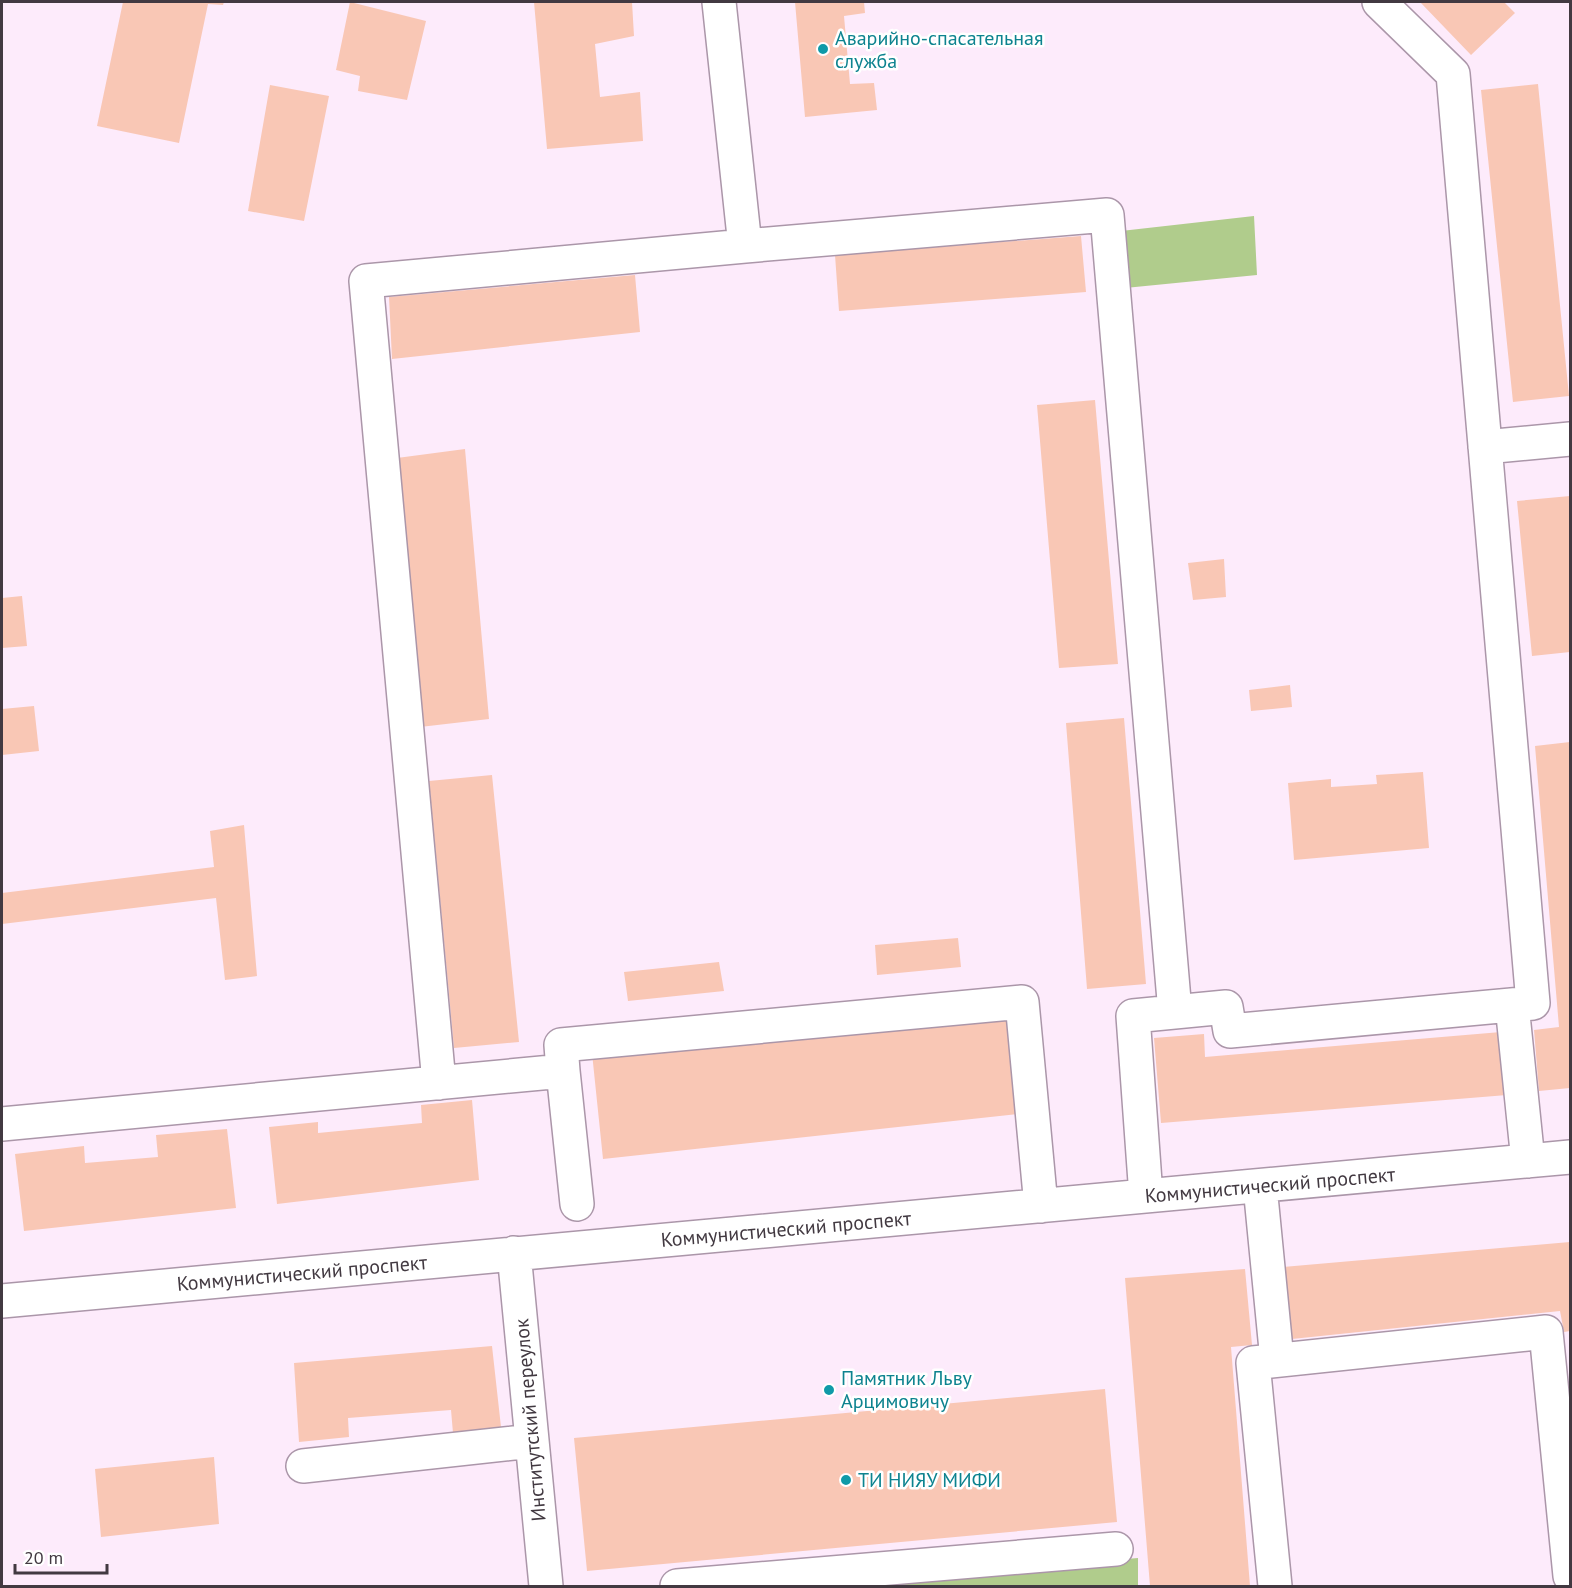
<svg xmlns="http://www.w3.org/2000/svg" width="1572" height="1588" viewBox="0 0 1572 1588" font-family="'PT Sans',sans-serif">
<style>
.green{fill:#b0cc8c}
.building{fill:#f9c7b5}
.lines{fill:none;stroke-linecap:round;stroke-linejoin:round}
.minor-casing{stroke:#ab96a9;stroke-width:36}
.minor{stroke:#fff;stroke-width:33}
.culture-dot{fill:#0f9aa8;stroke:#fff;stroke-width:2}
.labels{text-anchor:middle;stroke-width:5;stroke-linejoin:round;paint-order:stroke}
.culture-label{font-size:20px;fill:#0d838f;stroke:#fff;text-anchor:start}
.street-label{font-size:20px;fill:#423941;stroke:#fff}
</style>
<rect width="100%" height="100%" fill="#fdebfb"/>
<path class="green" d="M1254,216L1257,275L1125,288L1121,231Z
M1138,1558V1586H806Z"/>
<path class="building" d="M123,2H224L223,5L208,4L179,143L97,126Z
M350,2L426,21L407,100L358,91L360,76L336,70Z
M534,2H632L634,36L595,44L600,97L640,92L643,141L547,149Z
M795,2H864L865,13L844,16L850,84L874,83L877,110L805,117Z
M1420,2H1504L1515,13L1471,55Z
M1538,84L1569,396L1513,402L1481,90Z
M270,85L329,96L304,221L248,211Z
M1081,236L1086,292L839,311L835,255Z
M635,275L640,332L392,359L389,297Z
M1095,400L1118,664L1059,668L1037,405Z
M465,449L489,719L420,727L397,458Z
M1570,496V652L1532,656L1517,501Z
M1224,559L1226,597L1193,600L1188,563Z
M22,596L27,646L2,648V598Z
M1290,685L1292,707L1251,711L1249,690Z
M34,706L39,751L2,755V709Z
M1124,718L1146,984L1087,989L1066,723Z
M1570,742V1088L1539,1091L1534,1030L1559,1027L1535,746Z
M1423,772L1429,848L1294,860L1288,783L1331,779V787L1377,784L1376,775Z
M492,775L519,1042L454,1048L429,781Z
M244,825L257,976L225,980L216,898L2,924V893L214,867L210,831Z
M958,938L961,967L877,975L875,945Z
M719,962L724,991L628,1001L624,972Z
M1011,1005L1019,1114L603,1159L592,1053Z
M1501,1032L1507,1095L1161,1123L1154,1038L1204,1034L1205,1057Z
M472,1100L479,1180L277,1204L269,1127L318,1122V1133L422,1123L421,1105Z
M227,1129L236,1208L24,1231L15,1154L84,1146L85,1163L158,1157L156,1135Z
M1570,1242V1331L1564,1332L1560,1311L1292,1339L1283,1267Z
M1245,1269L1252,1345L1231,1347L1250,1586H1150L1125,1278Z
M492,1346L501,1427L453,1433L451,1410L348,1418L349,1437L299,1442L294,1363Z
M1105,1389L1117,1522L587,1571L574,1438Z
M214,1457L219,1524L101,1537L95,1469Z"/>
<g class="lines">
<defs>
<path id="minor" d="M745,246L1107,215L1175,1012
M1485,447L1570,439
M1512,1005L1528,1161
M563,1071L561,1045L1022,1002L1041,1206
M439,1083L366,281L745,246L719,2
M2,1124L563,1071L577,1204
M1260,1186L1277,1360
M1146,1196L1133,1016L1226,1007L1230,1031L1533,1003L1453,74L1379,2
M514,1253L546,1586
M2,1301L1570,1157
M303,1466L532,1441
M677,1586L1116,1549
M1275,1586L1253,1363L1546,1332L1570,1576"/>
</defs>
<use href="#minor" class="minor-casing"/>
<use href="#minor" class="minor"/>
</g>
<g class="culture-dot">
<circle cx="823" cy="49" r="6"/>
<circle cx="829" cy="1390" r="6"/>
<circle cx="846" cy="1480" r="6"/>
</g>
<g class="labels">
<g class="culture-label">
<text x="835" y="45">Аварийно-спасательная<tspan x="835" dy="23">служба</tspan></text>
<text x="841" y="1385">Памятник Льву<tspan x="841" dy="23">Арцимовичу</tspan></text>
<text x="858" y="1487">ТИ НИЯУ МИФИ</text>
</g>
<g class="street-label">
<text transform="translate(1270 1185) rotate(-5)" y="7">Коммунистический проспект</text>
<text transform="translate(786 1229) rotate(-5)" y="7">Коммунистический проспект</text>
<text transform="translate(302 1273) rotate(-5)" y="7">Коммунистический проспект</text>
<text transform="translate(530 1420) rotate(-95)" y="7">Институтский переулок</text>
</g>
</g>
<rect width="1572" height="1588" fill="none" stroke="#423941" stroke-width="6"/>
<path d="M15 1564v9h92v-9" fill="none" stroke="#423941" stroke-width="3"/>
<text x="24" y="1564" font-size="18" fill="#423941" stroke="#ffffff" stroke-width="4.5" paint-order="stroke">20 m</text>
</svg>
